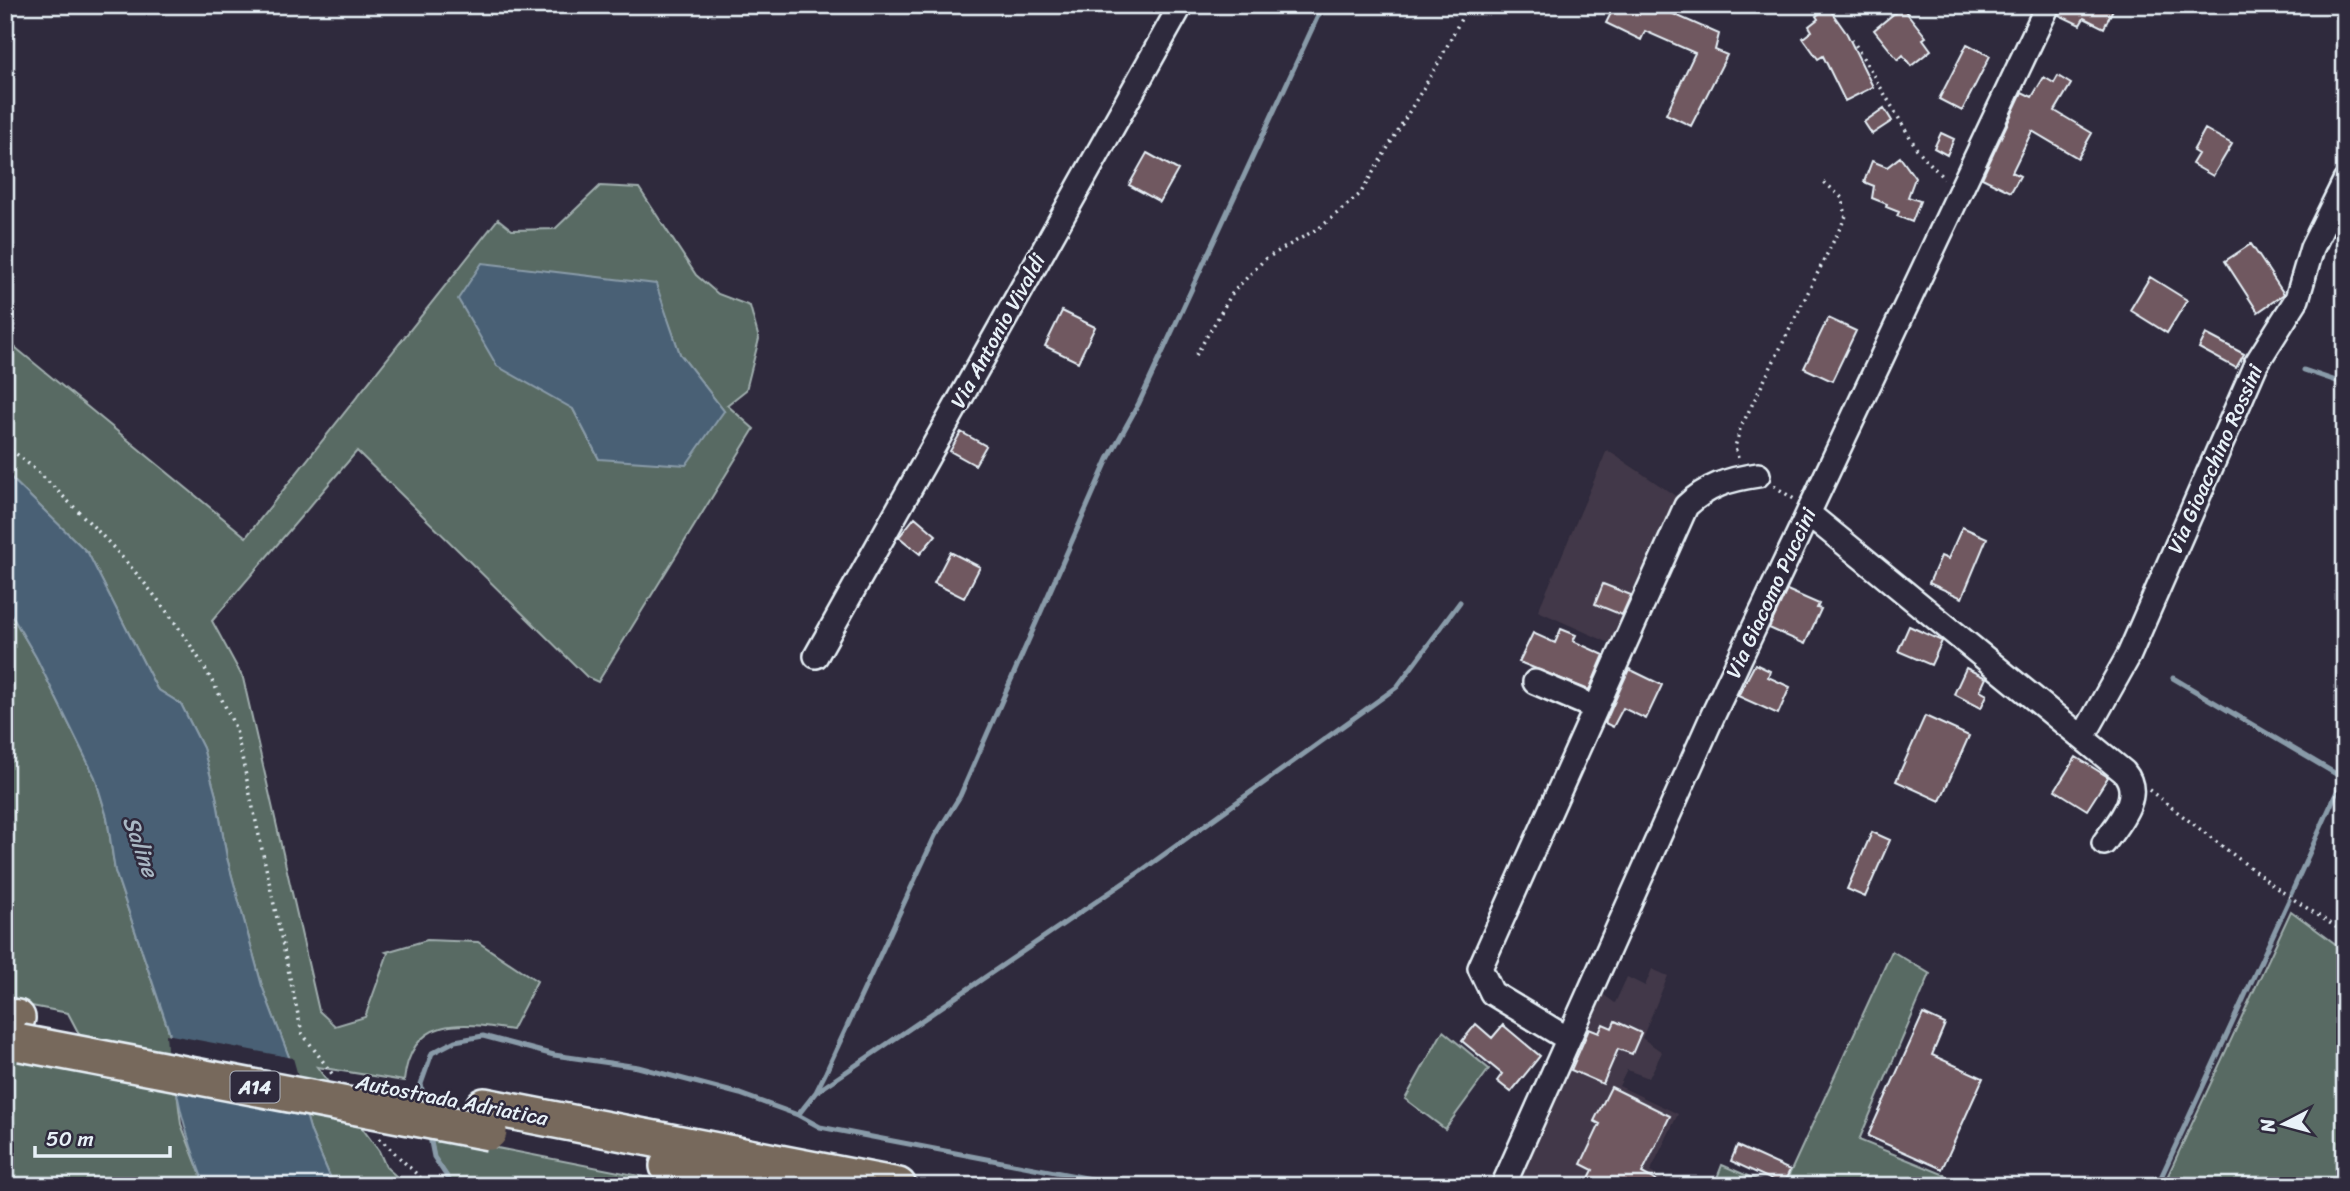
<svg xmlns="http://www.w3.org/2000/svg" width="2350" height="1191" viewBox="0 0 2350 1191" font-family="Sriracha,sans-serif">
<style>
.built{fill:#423848}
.green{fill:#596b64;stroke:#a0aeae;stroke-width:2;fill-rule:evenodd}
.water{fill:#4a6174;stroke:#899ba9;stroke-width:2}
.pier{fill:#2f2a3d}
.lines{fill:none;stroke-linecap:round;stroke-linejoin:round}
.stream{stroke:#899ba9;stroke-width:5}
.building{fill:#6f5860;stroke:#e8f1f8;stroke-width:2}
.minor-casing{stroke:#e8f1f8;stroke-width:28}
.highway-casing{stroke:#e8f1f8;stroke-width:40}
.path{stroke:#e8f1f8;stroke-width:3.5;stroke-dasharray:2 5;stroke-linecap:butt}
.minor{stroke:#2f2a3d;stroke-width:23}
.highway{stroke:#77695c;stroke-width:35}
.highway-bridge-casing{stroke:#e8f1f8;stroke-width:40;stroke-linecap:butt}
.highway-bridge{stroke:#77695c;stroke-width:35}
.labels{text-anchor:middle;stroke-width:5;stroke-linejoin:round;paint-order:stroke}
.shield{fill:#2f2a3d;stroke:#b0b5c0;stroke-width:2}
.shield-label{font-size:19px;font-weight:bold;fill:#e8f1f8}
.street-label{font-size:21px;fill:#e8f1f8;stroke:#2f2a3d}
.water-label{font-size:23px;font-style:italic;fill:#a9b7c3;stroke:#2f2a3d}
</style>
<rect width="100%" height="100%" fill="#2f2a3d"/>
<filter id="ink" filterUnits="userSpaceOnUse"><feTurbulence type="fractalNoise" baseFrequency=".0143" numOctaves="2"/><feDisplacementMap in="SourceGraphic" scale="14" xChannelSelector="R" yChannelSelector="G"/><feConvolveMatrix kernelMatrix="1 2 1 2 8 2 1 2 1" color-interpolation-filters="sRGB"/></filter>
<g filter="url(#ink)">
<path class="built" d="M1607,450L1692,507L1632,653L1538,611Z
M1652,969L1668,976L1642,1038L1662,1052L1649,1078L1627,1070L1619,1086L1678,1114L1650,1172L1677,1186H1505L1601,993L1615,1003L1627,977L1645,986Z"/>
<path class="green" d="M600,186L639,188L696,275L718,294L750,306L759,339L746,390L727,405L754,429L598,682L587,677L357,451L212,621L243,678L319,1011L335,1026L365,1017L388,953L386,952L427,940L478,942L537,981L512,1030C461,1022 411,1015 404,1081L317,1067L379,1151L386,1167L407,1186H334L311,1132L289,1057L262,986L227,858L216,796L203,748L181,704L157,689L88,553L5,472V339L246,537L498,219L512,230L555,229ZM655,284L680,354L724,411L599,459L573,409Z
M5,604L36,657L95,777L107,817L115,871L170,1035L181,1124L205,1186H5V1054L99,1072L68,1013L5,1001Z
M2291,911L2345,951V1186H2163Z
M1892,951L1930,974L1859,1140L1945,1175L1941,1186H1784Z
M1443,1031L1489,1069L1445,1129L1405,1099Z
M431,1135L690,1186H455L435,1157Z
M1722,1165L1771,1186H1714Z"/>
<path class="water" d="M482,263L656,284L680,354L724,411L686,465L599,459L573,409L497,366L458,299Z
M5,472L88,553L157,689L181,704L203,748L216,796L227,858L262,986L289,1057L311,1132L334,1186H205C186,1136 172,1089 170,1034L115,871L107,817L95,777L36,657L5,604Z"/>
<path class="pier" d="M166,1034L293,1058L308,1111L168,1063Z"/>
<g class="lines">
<path class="stream" d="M2304,370L2345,384
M2173,678L2343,778L2291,894
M818,1091L1141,871L1397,687L1460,602
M425,1108L421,1084L432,1053L455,1041L483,1036L554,1055L638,1067L740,1094L798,1115L816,1092L826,1072L935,836L960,796L1108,459L1139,403L1323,5
M798,1115L820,1127L1128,1186
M429,1132L434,1157L453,1186
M2157,1186L2289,900"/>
</g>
<path class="building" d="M1615,5H1653L1719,34L1715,50L1727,55L1691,126L1666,114L1695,53L1645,31L1641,40L1606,23Z
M2062,5H2115L2104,28L2084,18L2080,25L2059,15Z
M1828,7L1847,34L1873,87L1845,101L1823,56L1818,59L1803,38L1812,31L1809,26L1818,19L1816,16Z
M1902,7L1926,37L1923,39L1931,50L1911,66L1903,55L1898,60L1874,30Z
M1967,44L1990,56L1962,111L1939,99Z
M2058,76L2071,84L2055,111L2092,133L2078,158L2032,131L2012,172L2020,176L2011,192L1982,178L2022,92L2032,97L2044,77L2054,83Z
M1884,108L1892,121L1872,134L1864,122Z
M2205,129L2232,144L2213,176L2192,164L2198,154L2193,151Z
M1941,133L1954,139L1947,155L1934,148Z
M1147,153L1178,170L1160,202L1129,185Z
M1900,157L1915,178L1908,197L1920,201L1912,222L1897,216L1899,212L1886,207L1887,204L1872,198L1874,186L1864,182L1872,161L1887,167Z
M2251,244L2284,294L2258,312L2225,261Z
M2150,277L2187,300L2167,333L2130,310Z
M1062,311L1095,327L1078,362L1045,346Z
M1828,318L1856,331L1832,381L1804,368Z
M2206,334L2244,354L2236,368L2199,348Z
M961,432L986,446L975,465L950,451Z
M915,517L936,535L920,554L899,537Z
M1962,527L1987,538L1962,598L1929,583L1941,556L1948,559Z
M950,552L980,567L964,598L934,583Z
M1603,584L1631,595L1622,615L1595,604Z
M1787,590L1819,604L1817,608L1821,609L1805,644L1769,628Z
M1909,626L1942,641L1931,665L1898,651Z
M1561,629L1576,635L1573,641L1604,655L1589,690L1519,662L1533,633L1555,643Z
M1755,664L1770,671L1768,677L1790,687L1778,714L1738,696Z
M1966,668L1986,678L1980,691L1987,695L1981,708L1954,694Z
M1629,669L1662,685L1646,719L1623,708L1613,727L1605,723Z
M1925,716L1969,736L1940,801L1896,781Z
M2076,757L2108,777L2087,810L2055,790Z
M1872,832L1890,840L1865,897L1847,889Z
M1923,1014L1945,1024L1932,1055L1983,1078L1942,1169L1868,1136Z
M1615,1021L1641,1033L1632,1054L1618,1049L1603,1084L1571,1070L1589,1029L1599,1033L1603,1024L1612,1028Z
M1476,1024L1492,1038L1503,1025L1540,1056L1511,1092L1497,1081L1502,1074L1462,1041Z
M1611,1087L1670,1116L1642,1173L1666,1186H1585L1593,1170L1581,1164L1600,1124L1594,1121Z
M1737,1146L1790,1170L1783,1185L1731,1161Z"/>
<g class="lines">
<defs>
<path id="minor" d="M1809,514L2124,772C2144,796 2118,823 2104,843
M816,656L1181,5
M1535,682L1596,708L1480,968L1492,993L1568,1039
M1596,708L1686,506C1707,486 1729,479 1758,475
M2083,737L2129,655L2256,364L2297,299L2312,248L2345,181
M1503,1186L1713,715L2048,5"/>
<path id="highway" d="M5,1016L17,1018
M484,1106L898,1186
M668,1166L768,1186"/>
</defs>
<use href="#minor" class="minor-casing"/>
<use href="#highway" class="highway-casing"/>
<path class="path" d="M1852,39L1917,149L1944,179
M1196,355L1233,292L1265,259L1322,226L1360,194L1439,62L1468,5
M5,446C31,463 51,485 73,506C140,572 199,643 236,730L302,1033L333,1075
M1738,458L1735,447L1740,429L1846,216L1842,198L1822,180
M1774,486L1794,499
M2149,790L2278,889L2345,933
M379,1138L429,1186"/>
<use href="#minor" class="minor"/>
<use href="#highway" class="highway"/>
<defs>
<path id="highway-bridge" d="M21,1043L489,1132"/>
</defs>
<use href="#highway-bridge" class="highway-bridge-casing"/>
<use href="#highway-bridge" class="highway-bridge"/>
</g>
</g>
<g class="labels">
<rect class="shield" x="230.5" y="1071.5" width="49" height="31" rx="5"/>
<g class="shield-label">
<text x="255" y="1094">A14</text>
</g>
<g class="street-label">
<text transform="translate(998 331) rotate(-61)" y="7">Via Antonio Vivaldi</text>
<text transform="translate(2215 459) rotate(-66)" y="7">Via Gioacchino Rossini</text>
<text transform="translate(1771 593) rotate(-65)" y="7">Via Giacomo Puccini</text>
<text transform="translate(452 1100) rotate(11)" y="7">Autostrada Adriatica</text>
</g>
<g class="water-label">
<text transform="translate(141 846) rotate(70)" y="8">Saline</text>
</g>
</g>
<rect width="2350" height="1191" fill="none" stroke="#2f2a3d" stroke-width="28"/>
<rect x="14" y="14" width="2322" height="1163" fill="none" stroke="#e8f1f8" stroke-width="2.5" filter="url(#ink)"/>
<g transform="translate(2284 1124) rotate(264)" stroke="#2f2a3d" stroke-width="5" paint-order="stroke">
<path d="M0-5L12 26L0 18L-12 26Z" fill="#e8f1f8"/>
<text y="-10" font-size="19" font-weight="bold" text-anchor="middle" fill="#e8f1f8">N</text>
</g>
<path d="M35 1146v10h135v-10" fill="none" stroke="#e8f1f8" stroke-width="3.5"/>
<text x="46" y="1146" font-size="21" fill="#e8f1f8" stroke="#2f2a3d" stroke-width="5" paint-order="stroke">50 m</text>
</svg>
